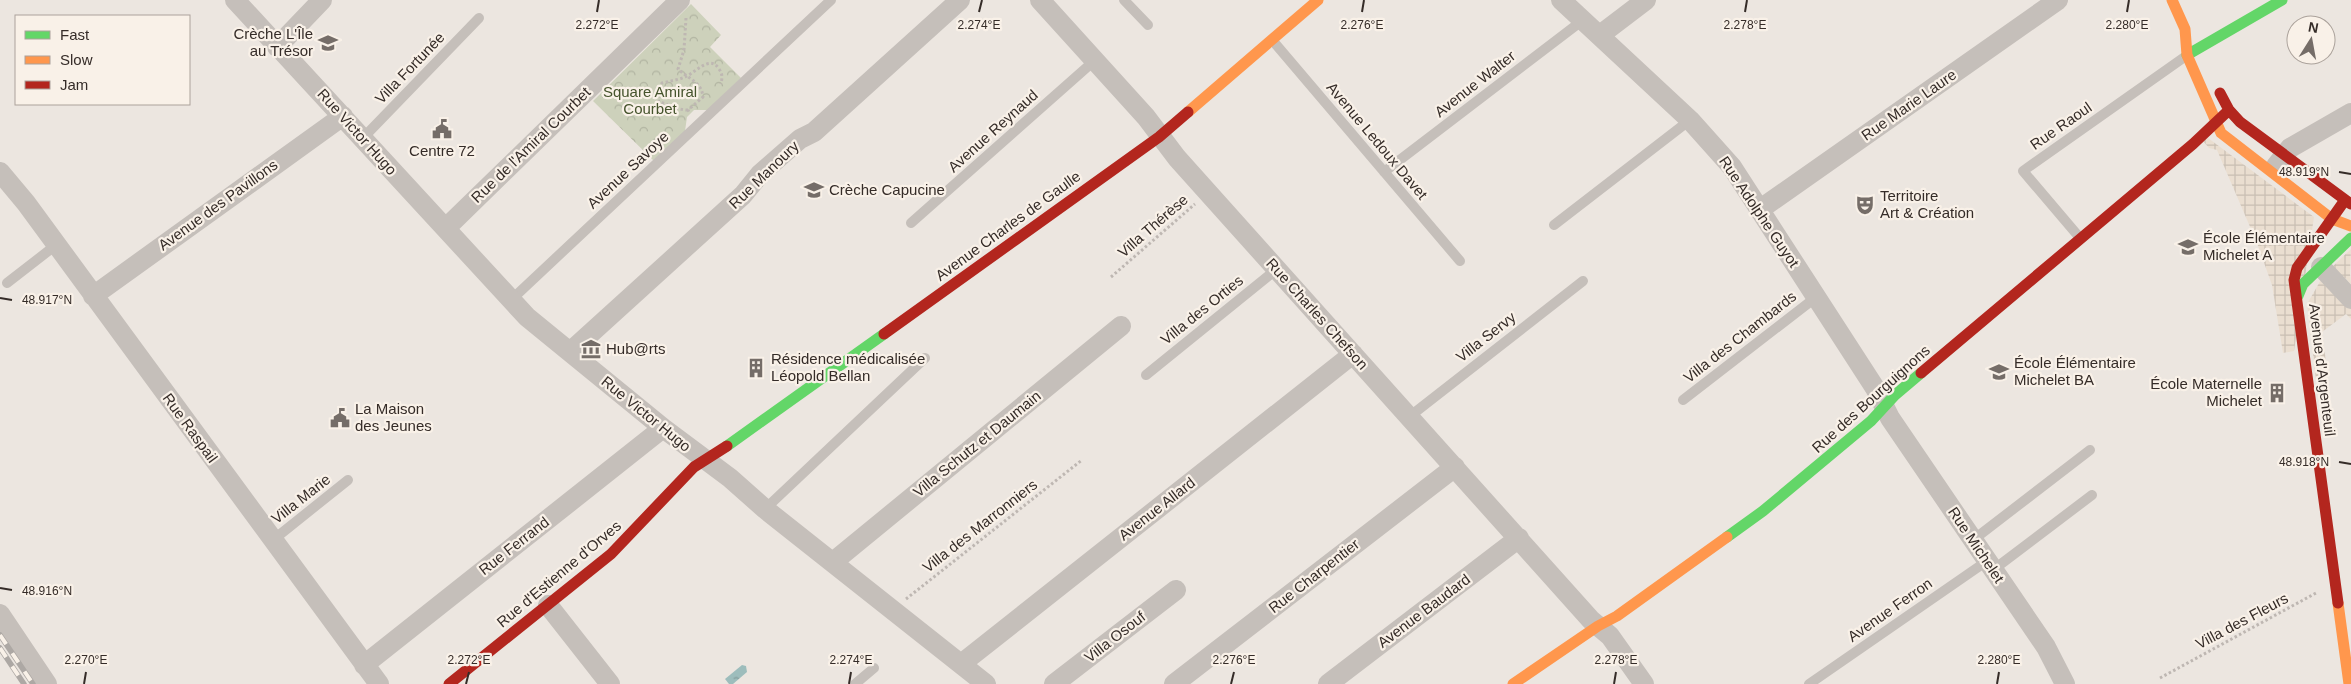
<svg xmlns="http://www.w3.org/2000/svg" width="2351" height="684" viewBox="0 0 2351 684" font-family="Arial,sans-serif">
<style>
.park{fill:url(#park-crowns)}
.plaza{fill:url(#plaza-grid)}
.water{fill:url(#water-ripples)}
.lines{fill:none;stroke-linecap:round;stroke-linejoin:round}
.path{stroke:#beb7b2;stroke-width:3;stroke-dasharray:2.5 2.5;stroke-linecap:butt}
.lane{stroke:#c5bfba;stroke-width:10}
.street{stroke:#c5bfba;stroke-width:20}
.fast{stroke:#63d668;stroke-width:11}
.slow{stroke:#ff974d;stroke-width:11}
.jam{stroke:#b3261e;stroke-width:11}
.rail-casing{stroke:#ada8a4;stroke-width:5.5}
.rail{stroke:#f9f1e8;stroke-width:4;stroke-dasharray:11;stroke-linecap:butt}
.ticks{fill:none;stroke:#352c28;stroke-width:2}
.labels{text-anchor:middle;stroke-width:4.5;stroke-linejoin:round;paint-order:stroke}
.poi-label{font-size:15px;fill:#352c28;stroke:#f9f1e8;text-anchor:start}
.street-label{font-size:15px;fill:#352c28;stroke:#f9f1e8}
.park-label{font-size:15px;fill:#45532c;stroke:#f9f1e8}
.ticks-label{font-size:12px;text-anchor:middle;fill:#352c28;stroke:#f9f1e8;stroke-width:4.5;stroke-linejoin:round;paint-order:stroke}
</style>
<defs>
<pattern id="park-crowns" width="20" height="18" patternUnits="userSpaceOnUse" patternTransform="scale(1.25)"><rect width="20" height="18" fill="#cdd1bb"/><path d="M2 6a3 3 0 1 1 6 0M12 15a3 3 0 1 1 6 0" fill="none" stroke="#b1b4a1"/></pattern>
<pattern id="plaza-grid" width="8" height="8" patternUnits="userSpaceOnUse" patternTransform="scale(1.25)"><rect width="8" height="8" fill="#eaded0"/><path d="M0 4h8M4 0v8" fill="none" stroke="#c9bfb3"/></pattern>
<pattern id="water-ripples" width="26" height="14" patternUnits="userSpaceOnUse" patternTransform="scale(1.25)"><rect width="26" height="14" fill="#9dbdbc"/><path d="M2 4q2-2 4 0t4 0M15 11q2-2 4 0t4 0" fill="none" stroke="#819a99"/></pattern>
</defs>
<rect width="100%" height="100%" fill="#ece6e0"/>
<path class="park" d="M691,4L721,35L710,47L741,78L708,110H694L687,117L685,131L654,161L593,101Z"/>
<path class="plaza" d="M2208,138L2314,217L2294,351L2283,353L2272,285L2257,243L2217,150L2209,148L2203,141Z
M2351,249L2350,274L2351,284L2345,278L2340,280L2330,269Z
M2322,278L2351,306V319L2346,314L2322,332L2328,377L2316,379L2307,304Z"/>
<path class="water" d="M742,665L746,666L747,672L733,684H729L725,679Z"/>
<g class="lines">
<path class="path" d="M686,18L684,50L678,69C687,78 702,82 703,97L688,110L689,112
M688,110C677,110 669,104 659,102L656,94L662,83C670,81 678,80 685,77C695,73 710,54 719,69C723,74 722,79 721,84
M1111,277L1195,204
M906,599L1082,460
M2160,678L2316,593"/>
<path class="lane" d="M1124,0L1148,25
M1273,41L1460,261
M363,138L479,18
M1384,172L1583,20
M911,223L1094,61
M1554,225L1690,120
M2080,238L2023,171L2186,56
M7,283L56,245
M511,300L831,0
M1146,375L1277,269
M1683,400L1815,298
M1409,417L1583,281
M765,509L925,358
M273,540L348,480
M1973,540L2090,450
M1993,570L2092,495
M855,684L874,668
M1809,684L1987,561"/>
<path class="street" d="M235,0L527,317L663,428L730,478L765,509L986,684
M1040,0L1146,117L1177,158L1591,620L1610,636L1644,684
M1561,0L1690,120L1732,167L1875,388L1890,418L2046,647L2065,684
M1600,35L1646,0
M277,47L322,0
M2276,166L2290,148L2351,113
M0,172L26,203L379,684
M1759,210L2058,0
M446,228L680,0
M2321,267L2351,299
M93,296L343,116
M570,352L743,195L760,174L800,139L814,132L960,0
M833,562L1121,326
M548,605L610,684
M0,614L47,684
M961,664L1353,354
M364,665L663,428
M1054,684L1176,590
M1174,684L1455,467
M1328,684L1519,538"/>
<path class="fast" d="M2187,55L2282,0
M2298,296L2303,284L2351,238
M727,446L884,334
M1727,537L1763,511L1871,421L1895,395L1921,373"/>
<path class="slow" d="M2172,0L2185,29L2187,55L2221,133L2332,219L2351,226
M1188,112L1318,0
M2338,603L2349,684
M1513,684L1598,626L1617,616L1727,537"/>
<path class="jam" d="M2220,93L2229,110L2240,122L2351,204
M884,334L1159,137L1188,112
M1921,373L2193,144L2229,110
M2338,603L2294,280L2297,268L2345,200
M449,684L611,554L694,467L727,446"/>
<defs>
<path id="rail" d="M0,635L33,684
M0,648L24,684"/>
</defs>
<use href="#rail" class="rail-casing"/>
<use href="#rail" class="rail"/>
</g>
<path class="ticks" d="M597,12L599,0M979,12L982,0M1362,12L1364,0M1745,12L1747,0M2127,12L2129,0M2339,172L2351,174M0,298L12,300M2339,462L2351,464M0,588L12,590M84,684L86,672M466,684L469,672M849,684L851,672M1231,684L1234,672M1614,684L1616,672M1997,684L1999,672"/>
<defs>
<symbol id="school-bare" viewBox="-9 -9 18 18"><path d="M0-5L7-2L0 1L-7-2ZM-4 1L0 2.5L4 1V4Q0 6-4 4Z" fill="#756d68" stroke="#f9f1e8" stroke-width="2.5" paint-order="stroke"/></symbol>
<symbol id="civic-bare" viewBox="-9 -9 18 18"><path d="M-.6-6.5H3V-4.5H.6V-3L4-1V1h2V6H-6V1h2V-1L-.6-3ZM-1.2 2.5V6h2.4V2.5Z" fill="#756d68" stroke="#f9f1e8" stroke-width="2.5" paint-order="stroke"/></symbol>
<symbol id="theatre-bare" viewBox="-9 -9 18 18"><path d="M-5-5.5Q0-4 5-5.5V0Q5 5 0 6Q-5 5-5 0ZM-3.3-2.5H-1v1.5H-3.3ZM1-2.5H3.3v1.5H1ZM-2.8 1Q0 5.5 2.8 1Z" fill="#756d68" stroke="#f9f1e8" stroke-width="2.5" paint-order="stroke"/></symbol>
<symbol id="museum-bare" viewBox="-9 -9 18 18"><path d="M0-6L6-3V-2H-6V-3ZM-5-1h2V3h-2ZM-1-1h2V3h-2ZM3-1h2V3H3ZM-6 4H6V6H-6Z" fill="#756d68" stroke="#f9f1e8" stroke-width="2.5" paint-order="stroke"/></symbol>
<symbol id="building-bare" viewBox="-9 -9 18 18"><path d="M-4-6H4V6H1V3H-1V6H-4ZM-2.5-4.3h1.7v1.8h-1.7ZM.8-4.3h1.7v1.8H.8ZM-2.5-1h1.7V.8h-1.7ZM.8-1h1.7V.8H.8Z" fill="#756d68" stroke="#f9f1e8" stroke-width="2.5" paint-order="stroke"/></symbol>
</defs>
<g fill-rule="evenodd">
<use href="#school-bare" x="314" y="29" width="28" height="28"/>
<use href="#civic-bare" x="428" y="115" width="28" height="28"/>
<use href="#school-bare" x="800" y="176" width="28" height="28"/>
<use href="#theatre-bare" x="1851" y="191" width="28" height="28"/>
<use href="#school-bare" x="2174" y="233" width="28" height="28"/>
<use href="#museum-bare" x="577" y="335" width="28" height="28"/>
<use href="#building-bare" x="742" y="354" width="28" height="28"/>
<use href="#school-bare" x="1985" y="358" width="28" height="28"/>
<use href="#building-bare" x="2263" y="379" width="28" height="28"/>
<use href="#civic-bare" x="326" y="404" width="28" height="28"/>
</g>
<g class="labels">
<g class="poi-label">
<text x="313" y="39" text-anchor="end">Crèche L'Île<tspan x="313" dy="17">au Trésor</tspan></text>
<text x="442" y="156" text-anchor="middle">Centre 72</text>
<text x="829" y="195">Crèche Capucine</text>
<text x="1880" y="201">Territoire<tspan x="1880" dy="17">Art &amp; Création</tspan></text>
<text x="2203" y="243">École Élémentaire<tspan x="2203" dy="17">Michelet A</tspan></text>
<text x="606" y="354">Hub@rts</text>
<text x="771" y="364">Résidence médicalisée<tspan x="771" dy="17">Léopold Bellan</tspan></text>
<text x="2014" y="368">École Élémentaire<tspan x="2014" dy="17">Michelet BA</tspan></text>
<text x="2262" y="389" text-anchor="end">École Maternelle<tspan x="2262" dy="17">Michelet</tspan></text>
<text x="355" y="414">La Maison<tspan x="355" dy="17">des Jeunes</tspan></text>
</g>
<g class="street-label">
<text transform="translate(410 68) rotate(-46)" y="5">Villa Fortunée</text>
<text transform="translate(1475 84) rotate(-38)" y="5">Avenue Walter</text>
<text transform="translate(1909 105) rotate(-35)" y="5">Rue Marie Laure</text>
<text transform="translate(2061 126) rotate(-35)" y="5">Rue Raoul</text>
<text transform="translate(993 131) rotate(-42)" y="5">Avenue Reynaud</text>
<text transform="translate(357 132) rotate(48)" y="5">Rue Victor Hugo</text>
<text transform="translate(1377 141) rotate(50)" y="5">Avenue Ledoux Davet</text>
<text transform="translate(531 145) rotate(-44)" y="5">Rue de l'Amiral Courbet</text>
<text transform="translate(628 170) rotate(-43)" y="5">Avenue Savoye</text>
<text transform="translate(764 175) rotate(-44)" y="5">Rue Manoury</text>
<text transform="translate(218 205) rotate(-36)" y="5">Avenue des Pavillons</text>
<text transform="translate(1759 212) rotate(56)" y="5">Rue Adolphe Guyot</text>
<text transform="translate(1008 226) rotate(-36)" y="5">Avenue Charles de Gaulle</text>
<text transform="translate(1153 226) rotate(-41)" y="5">Villa Thérèse</text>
<text transform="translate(1202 310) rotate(-39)" y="5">Villa des Orties</text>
<text transform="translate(1317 314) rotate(48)" y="5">Rue Charles Chefson</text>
<text transform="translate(1486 337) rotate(-38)" y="5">Villa Servy</text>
<text transform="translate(1740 337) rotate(-38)" y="5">Villa des Chambards</text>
<text transform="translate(2322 370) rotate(83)" y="5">Avenue d'Argenteuil</text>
<text transform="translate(1871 399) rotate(-42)" y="5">Rue des Bourguignons</text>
<text transform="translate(646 414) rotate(39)" y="5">Rue Victor Hugo</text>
<text transform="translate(190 428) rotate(54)" y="5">Rue Raspail</text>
<text transform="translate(977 444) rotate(-39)" y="5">Villa Schutz et Daumain</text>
<text transform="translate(301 499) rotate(-38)" y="5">Villa Marie</text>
<text transform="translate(1157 509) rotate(-38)" y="5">Avenue Allard</text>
<text transform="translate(980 526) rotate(-38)" y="5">Villa des Marronniers</text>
<text transform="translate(1976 545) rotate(56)" y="5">Rue Michelet</text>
<text transform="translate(514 546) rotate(-38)" y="5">Rue Ferrand</text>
<text transform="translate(559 574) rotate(-40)" y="5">Rue d'Estienne d'Orves</text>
<text transform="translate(1314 576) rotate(-38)" y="5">Rue Charpentier</text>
<text transform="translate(1890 610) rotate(-35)" y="5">Avenue Ferron</text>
<text transform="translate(1424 611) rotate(-37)" y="5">Avenue Baudard</text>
<text transform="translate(2242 621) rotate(-28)" y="5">Villa des Fleurs</text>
<text transform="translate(1115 637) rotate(-38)" y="5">Villa Osouf</text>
</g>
<g class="park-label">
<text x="650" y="97">Square Amiral<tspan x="650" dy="17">Courbet</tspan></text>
</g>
</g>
<g class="ticks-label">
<text x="597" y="29">2.272°E</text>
<text x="979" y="29">2.274°E</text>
<text x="1362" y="29">2.276°E</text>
<text x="1745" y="29">2.278°E</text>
<text x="2127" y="29">2.280°E</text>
<text x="2304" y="176">48.919°N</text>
<text x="47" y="304">48.917°N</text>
<text x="2304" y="466">48.918°N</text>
<text x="47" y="595">48.916°N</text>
<text x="86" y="664">2.270°E</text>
<text x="469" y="664">2.272°E</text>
<text x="851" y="664">2.274°E</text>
<text x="1234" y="664">2.276°E</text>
<text x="1616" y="664">2.278°E</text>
<text x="1999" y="664">2.280°E</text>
</g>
<rect x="15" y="15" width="175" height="90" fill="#f9f1e8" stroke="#aba29b"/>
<rect x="25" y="31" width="25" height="8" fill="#63d668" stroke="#aba29b"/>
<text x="60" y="40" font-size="15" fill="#352c28">Fast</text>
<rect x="25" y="56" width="25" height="8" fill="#ff974d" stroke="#aba29b"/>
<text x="60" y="65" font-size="15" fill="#352c28">Slow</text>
<rect x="25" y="81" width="25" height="8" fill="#b3261e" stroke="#aba29b"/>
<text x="60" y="90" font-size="15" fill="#352c28">Jam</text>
<g transform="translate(2311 40) rotate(11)"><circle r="24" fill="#f9f1e8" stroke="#aba29b"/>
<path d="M0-4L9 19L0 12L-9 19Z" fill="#756d68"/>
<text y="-8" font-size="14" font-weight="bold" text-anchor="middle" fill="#352c28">N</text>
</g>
</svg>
